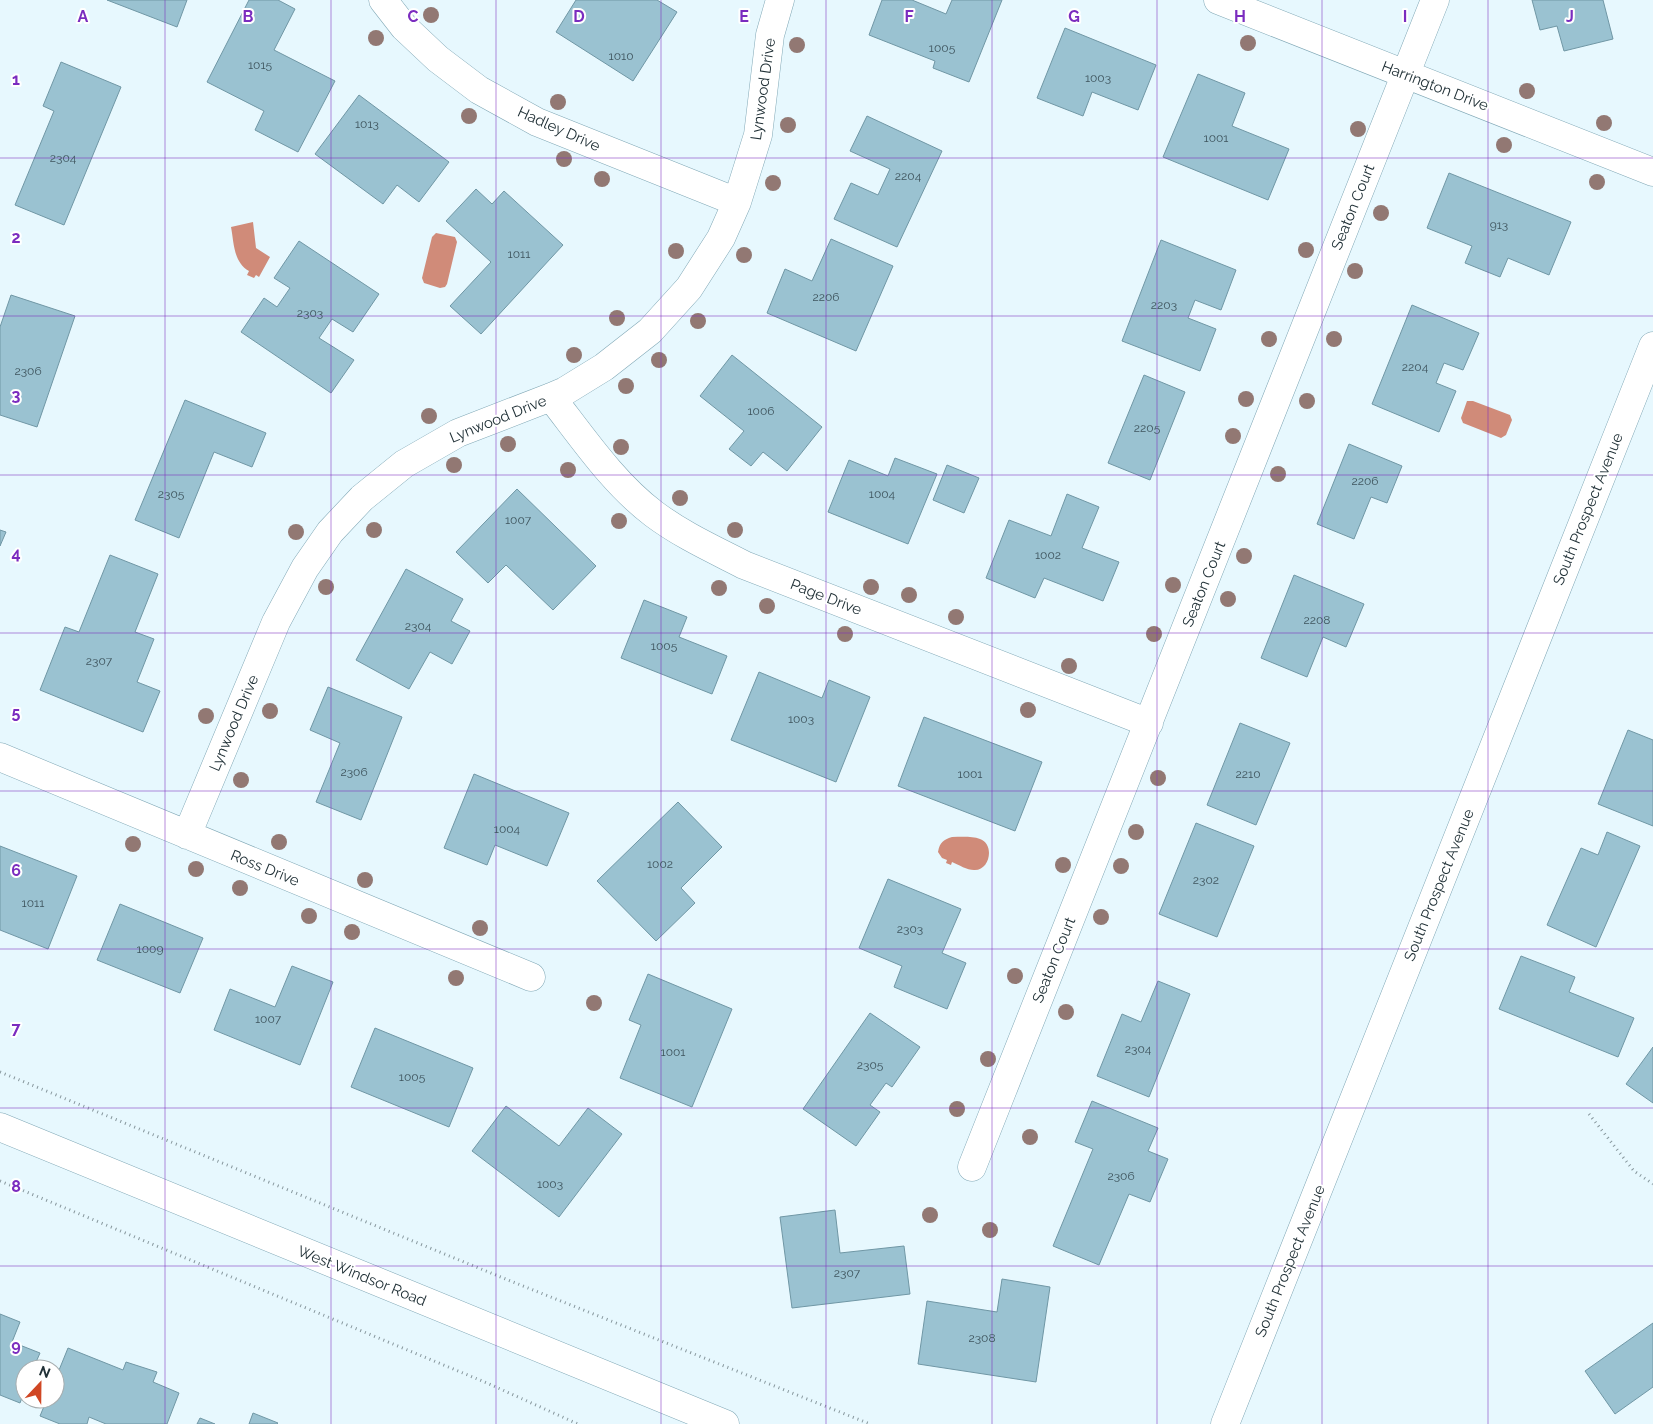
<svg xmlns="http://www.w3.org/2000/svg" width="1653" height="1424" viewBox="0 0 1653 1424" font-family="Raleway,sans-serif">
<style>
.water{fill:#d08b79}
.building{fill:#9ac2d1;stroke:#7097a5}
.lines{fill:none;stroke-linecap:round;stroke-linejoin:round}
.minor-casing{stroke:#81a8b6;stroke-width:29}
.secondary-casing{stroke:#81a8b6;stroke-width:29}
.path{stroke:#87979d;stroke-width:3;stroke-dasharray:1 4;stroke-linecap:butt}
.minor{stroke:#fff;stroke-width:28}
.secondary{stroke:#fff;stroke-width:28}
.tree{fill:#927873}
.grid{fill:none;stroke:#7b2cbf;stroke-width:1;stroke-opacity:0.55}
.labels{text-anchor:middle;stroke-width:4;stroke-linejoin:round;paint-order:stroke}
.number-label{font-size:12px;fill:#3f555e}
.street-label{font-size:15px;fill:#213137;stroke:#fff}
.grid-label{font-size:16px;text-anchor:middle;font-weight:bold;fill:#7b2cbf;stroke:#fff;stroke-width:4;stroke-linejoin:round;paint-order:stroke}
</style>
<rect width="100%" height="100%" fill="#e7f8fe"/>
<path class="water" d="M253,222L256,248L270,257L259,277L256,275L254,278L247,275L249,271C233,262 234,242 231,227Z
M436,233L455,237L457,242L447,284L445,287L440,288L424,283L422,278L432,237Z
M1467,401H1473L1510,415L1512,420L1506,435L1501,438L1463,423L1461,418Z
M952,837C961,837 972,836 980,839C995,844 990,871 974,870C967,870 959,865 952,862L951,865L946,863L947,860L942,858L938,852C940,842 943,840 952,837Z"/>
<path class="building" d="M107,0H187L177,27Z
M249,0H278L295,9L274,50L335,81L298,152L255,130L264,111L207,82Z
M576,0H657L677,12L633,81L556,32Z
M882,0H912L946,14L952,0H1002L969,82L933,68L935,61L869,35Z
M1532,0H1603L1613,39L1564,51L1557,26L1540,30Z
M1065,28L1156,65L1138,110L1092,92L1083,116L1037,98Z
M61,62L121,87L64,225L15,205L54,111L43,106Z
M1198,74L1245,93L1232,126L1289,149L1268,200L1163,157Z
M359,95L449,162L419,202L397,185L383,204L315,154Z
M867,116L942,151L897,247L834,219L851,183L878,195L890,169L850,151Z
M1449,173L1571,222L1549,275L1508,258L1500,277L1465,263L1472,246L1427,228Z
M476,189L492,204L504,191L563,245L481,334L450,306L491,262L446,221Z
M831,239L893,266L856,351L767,313L785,269L812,281Z
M1161,240L1236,270L1221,310L1195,300L1188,318L1216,329L1200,371L1122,341Z
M299,241L379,294L353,332L332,319L319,338L354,360L331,393L241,332L264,298L277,307L290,288L274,278Z
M11,295L75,316L37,427L0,415V327Z
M1412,305L1479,333L1463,370L1444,363L1436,383L1456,391L1439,432L1372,404Z
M732,355L822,427L787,471L763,452L751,466L729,449L744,431L700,396Z
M1144,375L1185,392L1150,480L1108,463Z
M185,400L266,433L252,467L214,452L179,538L135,520Z
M1349,444L1402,466L1387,503L1371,497L1354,539L1317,524Z
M895,458L937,474L908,544L828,512L849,460L888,476Z
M947,465L979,478L964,513L933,500Z
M517,489L596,566L553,610L506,565L488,583L456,552Z
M1067,494L1099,507L1082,548L1119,562L1103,601L1044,578L1035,598L986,578L1009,520L1051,536Z
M0,530L6,532L0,546Z
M110,555L158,574L135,632L154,639L137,682L160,691L143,732L40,690L65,627L79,632Z
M406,569L463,599L451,621L470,631L452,664L430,652L409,689L356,660Z
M1294,575L1364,604L1346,647L1323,637L1307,677L1261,658Z
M644,600L687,617L679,637L727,656L712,694L621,658Z
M759,672L822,698L829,680L870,697L836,782L731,740Z
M328,687L402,717L361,820L316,802L340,743L310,730Z
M924,717L1042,762L1015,831L898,786Z
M1240,723L1290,743L1256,825L1207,805Z
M1628,730L1653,740V826L1598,804Z
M474,774L569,813L547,866L495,845L487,865L444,848Z
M678,802L722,847L681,888L695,903L656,941L597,881Z
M1196,823L1254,846L1217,937L1159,914Z
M1607,832L1640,846L1596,947L1547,925L1581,848L1598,855Z
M0,846L77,876L48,949L0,930Z
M888,879L961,909L942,953L966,963L947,1009L894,987L902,966L859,948Z
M120,904L203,938L180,993L97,960Z
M1521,956L1575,977L1569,992L1634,1018L1618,1057L1499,1009Z
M292,966L333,982L300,1065L214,1030L230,989L275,1007Z
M648,974L732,1009L692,1107L620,1078L641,1025L629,1020Z
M1158,981L1190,994L1149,1097L1097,1076L1122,1014L1141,1022Z
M870,1013L920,1047L892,1087L886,1083L870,1105L880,1112L856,1146L803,1109Z
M375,1028L473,1068L449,1127L351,1087Z
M1653,1047V1103L1626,1084Z
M1092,1101L1158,1128L1148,1151L1168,1159L1150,1202L1129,1194L1099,1265L1053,1246L1093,1149L1075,1142Z
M506,1106L559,1146L588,1108L622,1134L559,1217L472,1151Z
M835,1210L840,1253L904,1246L910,1294L792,1308L780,1217Z
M1002,1279L1050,1287L1036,1382L918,1364L927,1301L997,1312Z
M0,1314L20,1322L12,1342L40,1353L33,1369H25V1390L20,1403L0,1395Z
M1653,1323V1387L1615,1414L1585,1371Z
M68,1348L123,1370L126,1362L157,1372L153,1382L179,1393L167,1424H106L89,1417L87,1424H60L40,1416L47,1399H55V1380Z
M253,1413L278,1423L277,1424H249Z
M200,1418L215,1424H197Z"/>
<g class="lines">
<defs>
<path id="minor" d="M383,0L404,27L438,59L479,90L537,122L737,202
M1218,0L1653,172
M551,397C583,438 613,483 654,514C682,535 713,549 744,565L1149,723
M0,757L531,977
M187,835L276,622L305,568L330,532L362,498L404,464L458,433L551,397L565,391L604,367L650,331L689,288L721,238L737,202L758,135L770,35L780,0
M972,1167L1435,0"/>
<path id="secondary" d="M0,1127L725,1424
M1225,1424L1653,346"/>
</defs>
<use href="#minor" class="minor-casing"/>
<use href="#secondary" class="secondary-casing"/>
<path class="path" d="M0,1072L508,1280L870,1424
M1589,1114L1634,1171L1653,1184
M0,1181L487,1383L578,1424"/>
<use href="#minor" class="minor"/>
<use href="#secondary" class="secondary"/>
</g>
<g class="tree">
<circle cx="431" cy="15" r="8"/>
<circle cx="376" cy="38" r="8"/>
<circle cx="1248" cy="43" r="8"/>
<circle cx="797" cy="45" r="8"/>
<circle cx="1527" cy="91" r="8"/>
<circle cx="558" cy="102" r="8"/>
<circle cx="469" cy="116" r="8"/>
<circle cx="1604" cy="123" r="8"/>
<circle cx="788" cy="125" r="8"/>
<circle cx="1358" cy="129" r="8"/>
<circle cx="1504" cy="145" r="8"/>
<circle cx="564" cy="159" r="8"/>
<circle cx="602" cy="179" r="8"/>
<circle cx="1597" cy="182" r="8"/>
<circle cx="773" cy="183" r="8"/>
<circle cx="1381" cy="213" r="8"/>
<circle cx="1306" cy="250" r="8"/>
<circle cx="676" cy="251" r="8"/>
<circle cx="744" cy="255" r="8"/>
<circle cx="1355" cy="271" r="8"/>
<circle cx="617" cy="318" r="8"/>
<circle cx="698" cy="321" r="8"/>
<circle cx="1269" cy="339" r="8"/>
<circle cx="1334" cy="339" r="8"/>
<circle cx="574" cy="355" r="8"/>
<circle cx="659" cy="360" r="8"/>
<circle cx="626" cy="386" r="8"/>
<circle cx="1246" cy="399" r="8"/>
<circle cx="1307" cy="401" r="8"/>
<circle cx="429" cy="416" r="8"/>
<circle cx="1233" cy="436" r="8"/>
<circle cx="508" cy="444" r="8"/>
<circle cx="621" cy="447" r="8"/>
<circle cx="454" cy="465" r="8"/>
<circle cx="568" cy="470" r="8"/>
<circle cx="1278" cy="474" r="8"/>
<circle cx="680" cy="498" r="8"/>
<circle cx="619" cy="521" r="8"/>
<circle cx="374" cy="530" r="8"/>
<circle cx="735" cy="530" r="8"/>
<circle cx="296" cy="532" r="8"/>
<circle cx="1244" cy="556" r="8"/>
<circle cx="1173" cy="585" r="8"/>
<circle cx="326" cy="587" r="8"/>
<circle cx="871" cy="587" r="8"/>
<circle cx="719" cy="588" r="8"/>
<circle cx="909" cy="595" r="8"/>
<circle cx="1228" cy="599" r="8"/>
<circle cx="767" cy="606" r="8"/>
<circle cx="956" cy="617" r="8"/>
<circle cx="845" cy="634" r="8"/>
<circle cx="1154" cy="634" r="8"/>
<circle cx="1069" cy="666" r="8"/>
<circle cx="1028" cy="710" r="8"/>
<circle cx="270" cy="711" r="8"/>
<circle cx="206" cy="716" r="8"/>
<circle cx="1158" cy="778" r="8"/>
<circle cx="241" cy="780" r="8"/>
<circle cx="1136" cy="832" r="8"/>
<circle cx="279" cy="842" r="8"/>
<circle cx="133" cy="844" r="8"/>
<circle cx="1063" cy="865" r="8"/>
<circle cx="1121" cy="866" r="8"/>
<circle cx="196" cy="869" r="8"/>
<circle cx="365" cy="880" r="8"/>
<circle cx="240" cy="888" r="8"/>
<circle cx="309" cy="916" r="8"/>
<circle cx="1101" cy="917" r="8"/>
<circle cx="480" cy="928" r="8"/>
<circle cx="352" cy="932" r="8"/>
<circle cx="1015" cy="976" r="8"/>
<circle cx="456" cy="978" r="8"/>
<circle cx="594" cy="1003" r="8"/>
<circle cx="1066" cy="1012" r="8"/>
<circle cx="988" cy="1059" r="8"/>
<circle cx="957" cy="1109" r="8"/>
<circle cx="1030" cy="1137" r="8"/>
<circle cx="930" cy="1215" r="8"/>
<circle cx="990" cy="1230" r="8"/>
</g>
<path class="grid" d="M165,0V1424M331,0V1424M496,0V1424M661,0V1424M826,0V1424M992,0V1424M1157,0V1424M1322,0V1424M1488,0V1424M0,158H1653M0,316H1653M0,475H1653M0,633H1653M0,791H1653M0,949H1653M0,1108H1653M0,1266H1653"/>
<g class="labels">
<g class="number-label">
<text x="942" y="52">1005</text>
<text x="621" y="60">1010</text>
<text x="260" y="69">1015</text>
<text x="1098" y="82">1003</text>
<text x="367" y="128">1013</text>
<text x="1216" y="142">1001</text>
<text x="63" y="162">2304</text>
<text x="908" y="180">2204</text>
<text x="1499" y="229">913</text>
<text x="519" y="258">1011</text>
<text x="826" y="301">2206</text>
<text x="1164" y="309">2203</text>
<text x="310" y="317">2303</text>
<text x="1415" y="371">2204</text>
<text x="28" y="375">2306</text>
<text x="761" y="415">1006</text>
<text x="1147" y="432">2205</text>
<text x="1365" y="485">2206</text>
<text x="171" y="498">2305</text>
<text x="882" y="498">1004</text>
<text x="518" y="524">1007</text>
<text x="1048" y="559">1002</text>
<text x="1317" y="624">2208</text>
<text x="418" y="630">2304</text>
<text x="664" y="650">1005</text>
<text x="99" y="665">2307</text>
<text x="801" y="723">1003</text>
<text x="354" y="776">2306</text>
<text x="970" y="778">1001</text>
<text x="1248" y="778">2210</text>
<text x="507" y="833">1004</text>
<text x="660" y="868">1002</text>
<text x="1206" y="884">2302</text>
<text x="33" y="907">1011</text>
<text x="910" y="933">2303</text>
<text x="150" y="953">1009</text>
<text x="268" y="1023">1007</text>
<text x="1138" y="1053">2304</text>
<text x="673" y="1056">1001</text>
<text x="870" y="1069">2305</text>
<text x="412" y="1081">1005</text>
<text x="1121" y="1180">2306</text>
<text x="550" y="1188">1003</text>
<text x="847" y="1277">2307</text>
<text x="982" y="1342">2308</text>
</g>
<g class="street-label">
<text transform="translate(1435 86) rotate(21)" y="5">Harrington Drive</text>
<text transform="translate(763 89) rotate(-82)" y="5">Lynwood Drive</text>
<text transform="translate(559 129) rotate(24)" y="5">Hadley Drive</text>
<text transform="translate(1353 207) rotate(-68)" y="5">Seaton Court</text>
<text transform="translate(498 419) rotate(-22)" y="5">Lynwood Drive</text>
<text transform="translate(1588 509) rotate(-68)" y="5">South Prospect Avenue</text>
<text transform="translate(1204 584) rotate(-68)" y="5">Seaton Court</text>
<text transform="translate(826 597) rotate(21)" y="5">Page Drive</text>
<text transform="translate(234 723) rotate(-67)" y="5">Lynwood Drive</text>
<text transform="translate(265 868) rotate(22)" y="5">Ross Drive</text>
<text transform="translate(1439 885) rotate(-68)" y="5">South Prospect Avenue</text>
<text transform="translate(1054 960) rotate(-68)" y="5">Seaton Court</text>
<text transform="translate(1290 1261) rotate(-68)" y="5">South Prospect Avenue</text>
<text transform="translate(362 1276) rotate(22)" y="5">West Windsor Road</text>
</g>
</g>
<g class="grid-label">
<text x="83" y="22">A</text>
<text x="248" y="22">B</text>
<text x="413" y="22">C</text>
<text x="579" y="22">D</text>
<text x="744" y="22">E</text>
<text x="909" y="22">F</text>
<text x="1074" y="22">G</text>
<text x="1240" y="22">H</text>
<text x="1405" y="22">I</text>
<text x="1570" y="22">J</text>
<text x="16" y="85">1</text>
<text x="16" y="243">2</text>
<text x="16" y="401">3</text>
<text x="16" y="559">4</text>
<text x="16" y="718">5</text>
<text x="16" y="876">6</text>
<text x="16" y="1034">7</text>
<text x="16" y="1192">8</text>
<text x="16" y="1351">9</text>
</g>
<g transform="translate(40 1384) rotate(22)"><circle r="24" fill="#ffffff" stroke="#a6adaf"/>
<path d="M0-4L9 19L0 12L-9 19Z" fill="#d04724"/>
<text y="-8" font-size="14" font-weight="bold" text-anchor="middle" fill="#213137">N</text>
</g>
</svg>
